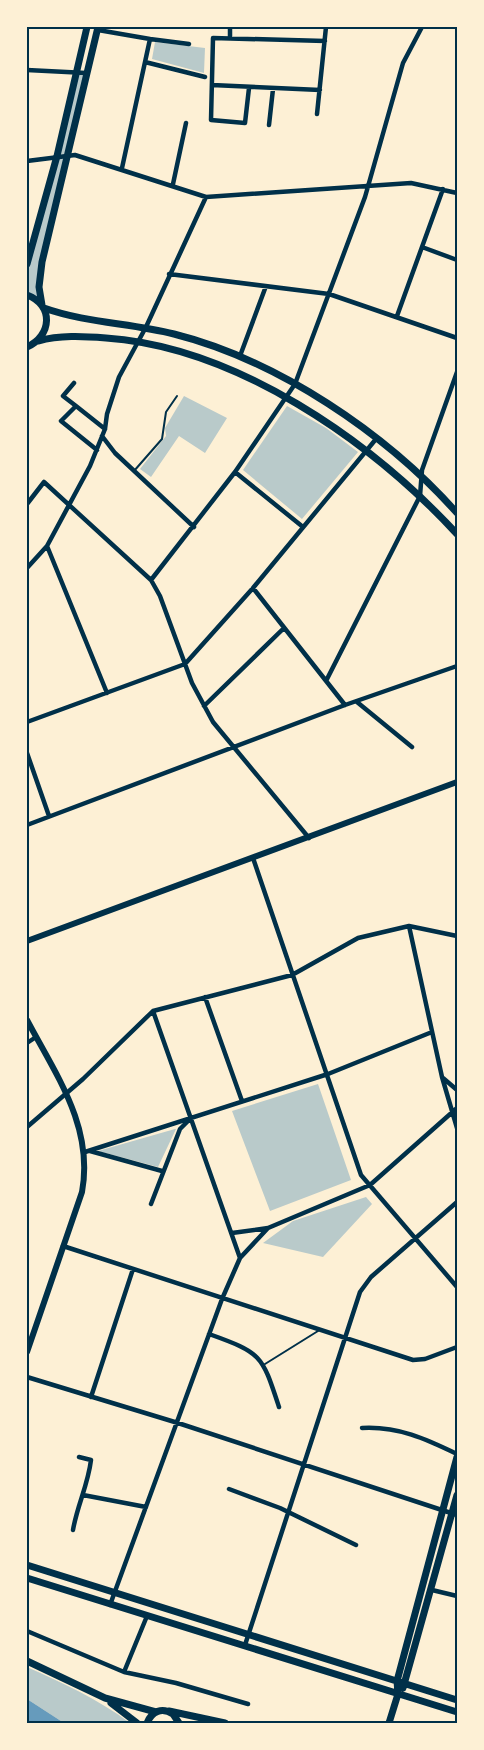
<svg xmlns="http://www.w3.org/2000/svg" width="484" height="1750" viewBox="0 0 484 1750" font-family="'PT Sans',sans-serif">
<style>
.green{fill:#b9caca}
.water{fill:#669bbc}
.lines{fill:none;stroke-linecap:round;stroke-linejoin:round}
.service{stroke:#003049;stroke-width:2}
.minor{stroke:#003049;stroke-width:4.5}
.tertiary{stroke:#003049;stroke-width:6}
.secondary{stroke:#003049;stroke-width:7}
.neatline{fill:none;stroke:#003049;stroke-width:2}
</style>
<rect width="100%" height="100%" fill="#fdf0d5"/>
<path class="green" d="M155,42L205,48L204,73L152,59Z
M76,71L86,73L41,259L40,302L27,294V268Z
M184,396L227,418L205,453L179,436L151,477L140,469L166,436L165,428Z
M287,406L326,428L358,452L302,519L243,470Z
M318,1084L351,1180L270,1211L232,1111Z
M176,1129L158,1167L98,1151L175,1129Z
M366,1197L372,1204L323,1257L263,1243L293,1221Z
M27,1667C63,1683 98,1699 130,1723H64L27,1699Z"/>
<path class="water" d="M27,1699L64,1723H27Z"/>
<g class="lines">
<path class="service" d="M134,471L162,439L166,412L177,396
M265,1364L318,1331"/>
<path class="minor" d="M98,30L150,39L122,168
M230,36V27
M150,39L189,44
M145,62L205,77
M27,70L86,73
M212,85L320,90
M249,88L245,123L211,120L213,38L325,41
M317,114L326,27
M269,125L273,89
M27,161L75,155L206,197L411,183L457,193
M173,184L186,123
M422,247L457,260
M169,274L329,294L457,338
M397,316L443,189
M240,356L266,286
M74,383L63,396L76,406
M102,436L115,453L194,527
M97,450L61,421L76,406L105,429
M235,472L303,527
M27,504L44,482L151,580L160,596L192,683L213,722L309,838
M47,546L107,693
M27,568L47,546L90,466L105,429L107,414L119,377L146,327L206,197
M151,580L235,472L295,384L365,197L403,63L422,27
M253,588L345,705
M326,681L420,496L422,470L457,372
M357,702L412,747
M204,706L284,628
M27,722L185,664L253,588L376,439
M27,753L49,816
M27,825L345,705L457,666
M253,858L361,1175L457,1287
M409,926L442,1077L457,1128
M205,997L242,1101
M27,1043L36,1037
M443,1078L457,1090
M27,1127L83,1079L153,1011L292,975L358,938L409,926L457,936
M90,1151L162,1171
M85,1152L328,1074L432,1032
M151,1204L180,1129L189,1120
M232,1233L268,1228
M63,1246L413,1360L425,1359L457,1347
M240,1258L268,1228L370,1185L457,1108
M209,1334C262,1353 262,1355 279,1407
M27,1377L178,1423L457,1515
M91,1397L133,1269
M362,1428C398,1426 426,1439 457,1454
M229,1489L280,1508L356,1545
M83,1495L146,1507
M73,1530C77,1506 88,1485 91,1460L79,1457
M432,1590L457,1596
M110,1605L222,1299L240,1258L153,1011
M147,1616L124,1672L176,1683L248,1704
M27,1631L124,1672
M245,1645L360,1292L371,1277L457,1202"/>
<path class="tertiary" d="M27,941L457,782
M27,1020C56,1075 94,1127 82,1192L27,1352"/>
<path class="secondary" d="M27,264L57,156L87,27
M27,295C54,305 52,336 27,347
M42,305L39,287L42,262L98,27
M44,308C86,323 131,323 174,334C277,360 386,433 457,513
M38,341C60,335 82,336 106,338C236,347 370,440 457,534
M27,1565L457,1700
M27,1578L457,1712
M27,1661L105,1698L156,1712
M403,1688L457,1495
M111,1703L137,1723
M169,1711L225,1723
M147,1723C152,1711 162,1707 173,1714L179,1723
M389,1723L398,1694L397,1681L457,1457"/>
</g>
<rect width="484" height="1750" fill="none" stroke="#fdf0d5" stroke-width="57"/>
<rect x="28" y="28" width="428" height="1694" class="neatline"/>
</svg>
